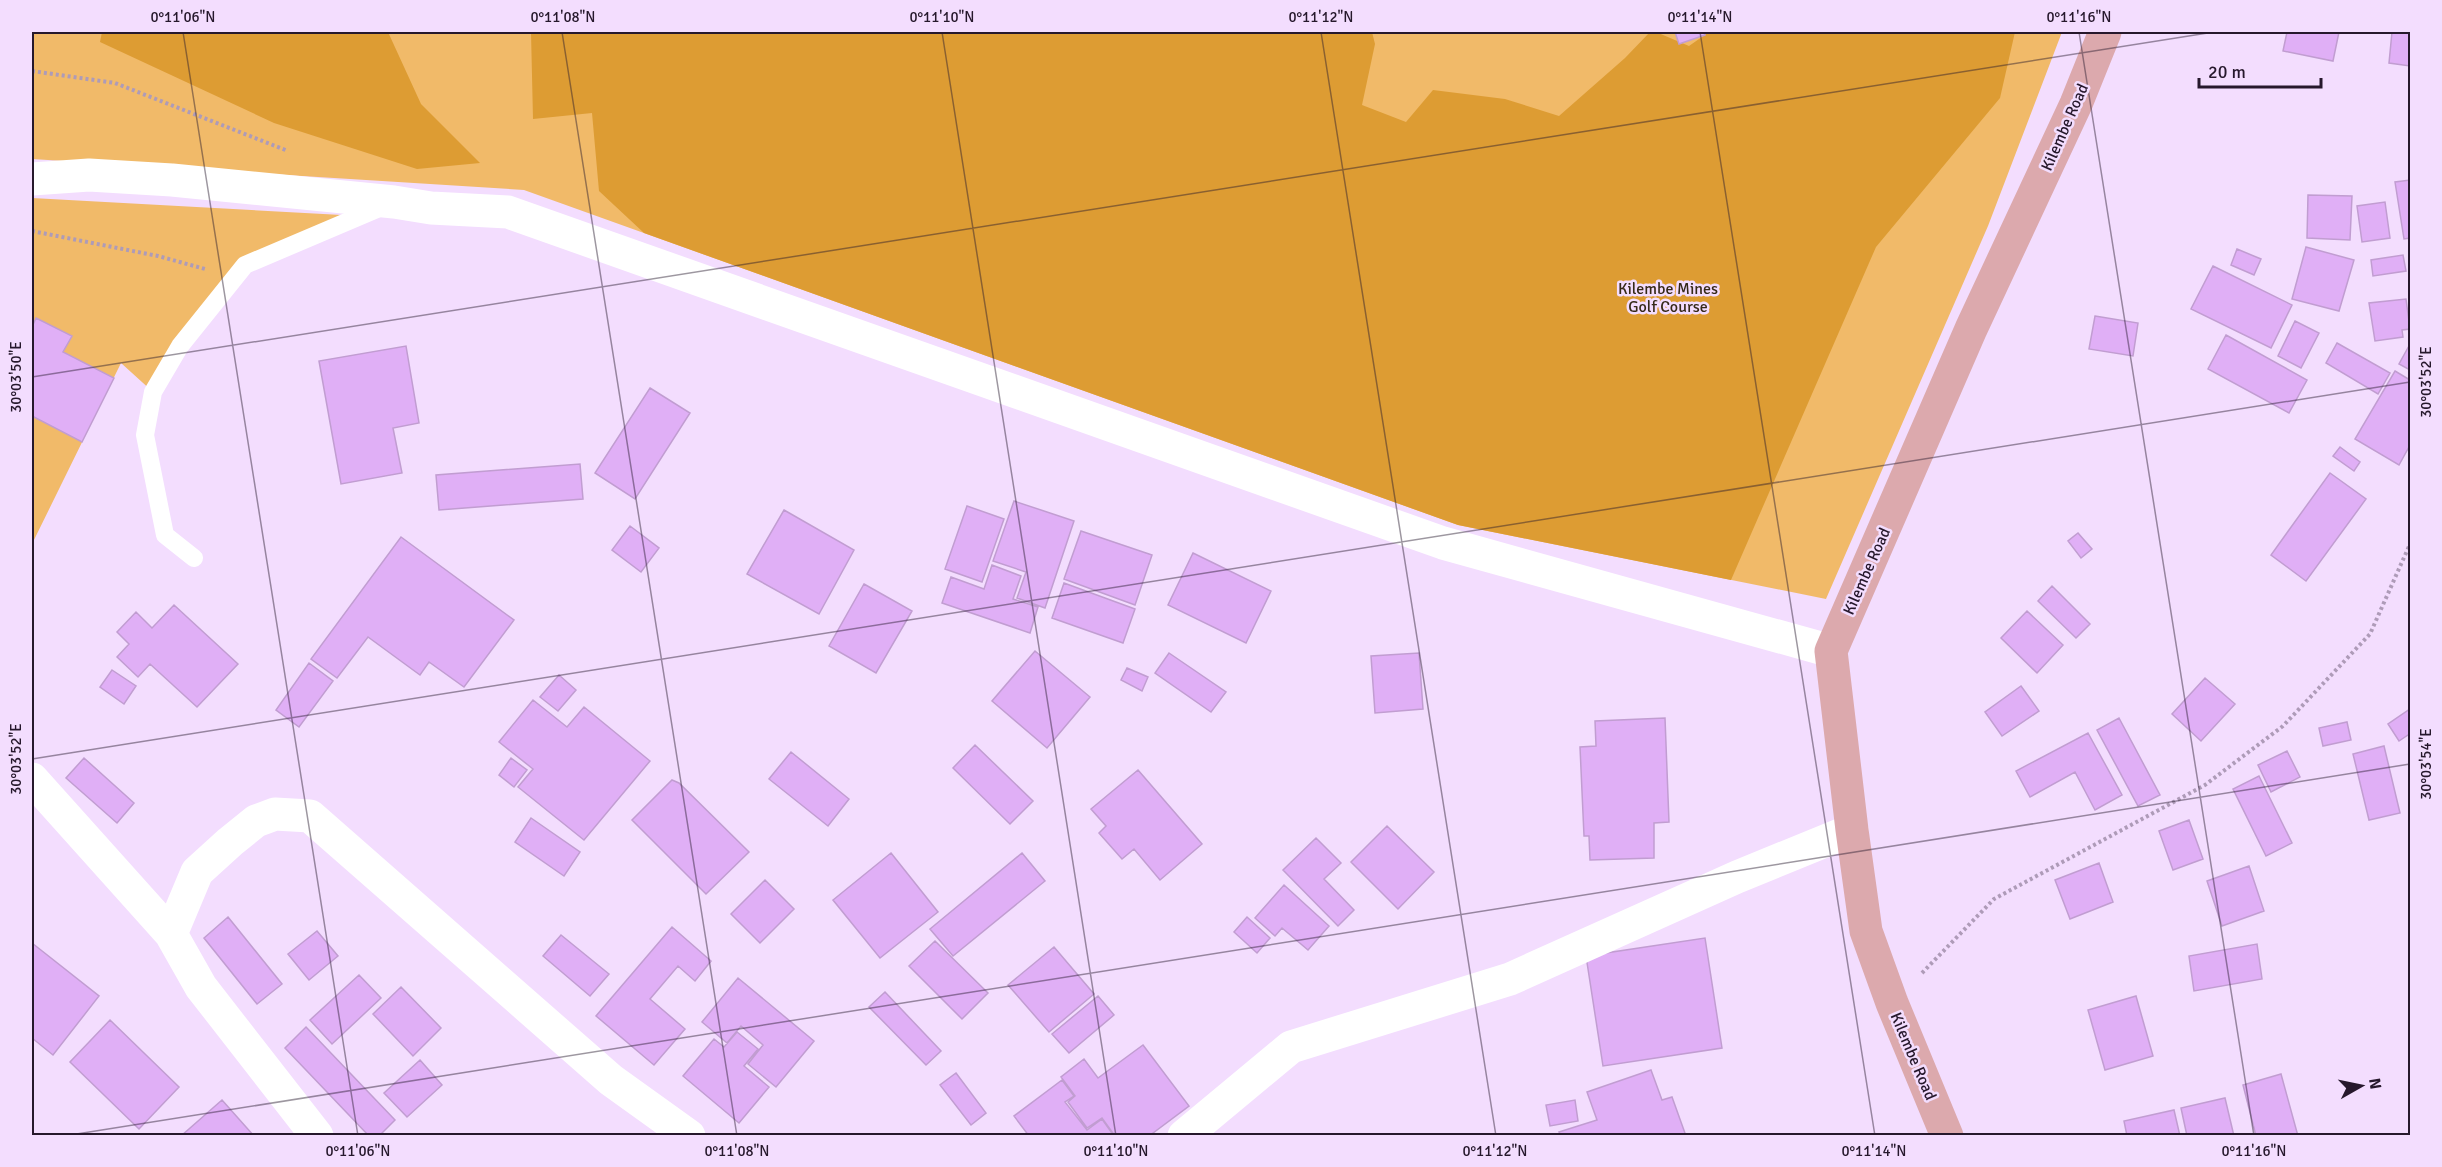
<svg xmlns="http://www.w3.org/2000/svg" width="2442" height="1167" viewBox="0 0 2442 1167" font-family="Signika,sans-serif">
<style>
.green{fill:#f1ba69}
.forest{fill:#dd9c33}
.building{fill:#e0aff6;stroke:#c19dd1;stroke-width:1.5}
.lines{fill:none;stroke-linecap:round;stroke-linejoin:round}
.path{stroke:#ae9bb8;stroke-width:4;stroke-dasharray:3 3;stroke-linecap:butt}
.lane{stroke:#fff;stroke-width:18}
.street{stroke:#fff;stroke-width:33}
.primary{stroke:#dca9ad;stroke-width:33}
.ticks{fill:none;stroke:#26182c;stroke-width:1.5;stroke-opacity:0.45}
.labels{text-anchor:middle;stroke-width:5;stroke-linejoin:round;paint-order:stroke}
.street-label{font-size:16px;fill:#26182c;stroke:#f3ddfe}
.park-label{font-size:16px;fill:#352918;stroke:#f3ddfe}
.neatline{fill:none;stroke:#26182c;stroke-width:2}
.ticks-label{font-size:15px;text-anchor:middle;fill:#26182c}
</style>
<rect width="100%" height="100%" fill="#f3ddfe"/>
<path class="green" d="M32,32H2062L1988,226L1826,599L1458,525L524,190L32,159Z
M32,198L360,216L234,277L153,392L121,363L32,544Z"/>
<path class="forest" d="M102,32H388L421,104L480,163L417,169L274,123L100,42Z
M531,32H1372L1375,44L1362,105L1406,122L1433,90L1505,99L1559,116L1625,58L1650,32H1656L1689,46L1709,32H2015L2000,98L1876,247L1731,580L1458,525L644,233L599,191L592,113L533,119Z"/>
<path class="building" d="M1675,32H1704L1705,35L1679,44Z
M2287,32H2339L2333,61L2283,51Z
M2392,32H2410V66L2389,63Z
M2410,180V238L2404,239L2395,182Z
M2308,195L2352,196L2350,240L2307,238Z
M2385,202L2390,238L2362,242L2357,206Z
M2306,247L2354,260L2339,311L2292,299Z
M2237,249L2261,259L2254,275L2231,265Z
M2403,255L2406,271L2373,276L2371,260Z
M2213,266L2292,305L2271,348L2191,309Z
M2406,299L2410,329L2402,330L2403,337L2375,341L2369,303Z
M2095,316L2138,323L2133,356L2089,349Z
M36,318L72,336L63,352L114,378L82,442L32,416V327Z
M2295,321L2319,333L2301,368L2278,356Z
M2226,335L2307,380L2289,413L2208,369Z
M2337,343L2390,373L2378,394L2326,363Z
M2410,344V370L2399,364Z
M406,346L419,423L393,428L402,473L341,484L319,361Z
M2395,371L2410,380V445L2399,465L2355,439Z
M650,388L690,413L635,499L595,473Z
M2340,447L2360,462L2354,471L2333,456Z
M580,464L583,499L439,510L436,475Z
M2330,473L2366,499L2306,581L2271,555Z
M1014,501L1074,521L1045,608L1017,598L1026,572L993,561Z
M967,506L1004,519L982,582L945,569Z
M784,510L854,550L819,614L747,574Z
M630,526L659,548L641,572L612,550Z
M1081,531L1152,555L1135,605L1064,579Z
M2078,533L2092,549L2081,558L2068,541Z
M401,537L514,620L464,687L429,662L420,675L368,637L337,678L311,659Z
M1193,553L1271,591L1246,643L1168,605Z
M992,565L1021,576L1013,599L1038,607L1030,633L942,603L951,577L984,589Z
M1064,583L1135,609L1123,643L1052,618Z
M864,584L912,611L876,673L829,646Z
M2052,586L2090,624L2076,638L2038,601Z
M174,605L238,664L197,707L150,664L138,677L117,657L129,644L117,632L136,612L152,628Z
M2027,611L2063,645L2037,673L2001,638Z
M1035,651L1090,697L1047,748L992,701Z
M1169,653L1226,692L1211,712L1155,673Z
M1419,653L1423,709L1375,713L1371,656Z
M309,663L333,681L299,727L276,710Z
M1127,668L1148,677L1142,691L1121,680Z
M112,670L136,686L124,704L100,687Z
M559,675L576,690L558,711L540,697Z
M2205,678L2235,704L2201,741L2172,714Z
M2021,686L2039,711L2002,736L1985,712Z
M533,700L567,727L584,707L650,761L584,840L518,787L533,769L499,742Z
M2410,709V739L2408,735L2399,741L2388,724Z
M1665,718L1669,822L1654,823V858L1590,860L1589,836H1584L1580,747L1596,746L1595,721Z
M2119,718L2160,795L2138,806L2097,730Z
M2347,722L2351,740L2323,746L2319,728Z
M2088,733L2122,795L2095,810L2075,772L2030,797L2016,771Z
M975,745L1033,801L1010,824L953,768Z
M2384,746L2400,813L2369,820L2353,754Z
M2287,751L2300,777L2271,792L2258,765Z
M791,752L849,799L828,826L769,779Z
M84,758L134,803L117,823L66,778Z
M511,758L527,770L514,787L499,775Z
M1138,770L1202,844L1160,880L1134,849L1122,859L1099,833L1106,826L1091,809Z
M2259,776L2292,843L2266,856L2233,789Z
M672,780L679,783L749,852L706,894L632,820Z
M531,818L580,852L564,876L515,842Z
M2189,820L2203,859L2173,870L2159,831Z
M1387,826L1434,872L1398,909L1351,862Z
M1316,838L1341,863L1324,879L1354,910L1338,926L1283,870Z
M891,853L938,912L880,958L833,900Z
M1022,853L1045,881L953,956L930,929Z
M2099,863L2113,902L2070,919L2055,880Z
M2249,866L2264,911L2222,926L2207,881Z
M765,880L794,909L760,943L731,914Z
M1284,885L1329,926L1308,950L1282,928L1275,936L1255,918Z
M228,917L282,984L257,1004L204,938Z
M1247,917L1270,938L1257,953L1234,932Z
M672,927L711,961L695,981L678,966L650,999L685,1029L654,1065L596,1016Z
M317,931L338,956L309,980L288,954Z
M561,935L609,974L590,996L543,956Z
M1705,938L1722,1048L1603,1066L1586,956Z
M935,941L988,993L962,1019L909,966Z
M32,943L99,996L53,1055L32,1038Z
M2257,944L2262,979L2194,991L2189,956Z
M1054,947L1094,994L1049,1032L1008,985Z
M359,975L381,998L332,1044L310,1020Z
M738,978L814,1041L776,1087L748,1064L763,1045L741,1026L727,1043L702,1022Z
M401,987L441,1028L413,1056L373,1014Z
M885,992L941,1051L926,1065L869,1007Z
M1098,996L1114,1015L1069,1053L1052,1034Z
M2136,996L2153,1056L2105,1070L2088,1010Z
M110,1020L179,1087L139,1129L70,1062Z
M306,1027L395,1120L379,1136H369L285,1048Z
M737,1032L758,1049L744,1066L769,1087L739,1123L683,1076L714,1039L724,1047Z
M1143,1045L1189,1106L1149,1136H1115L1102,1118L1087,1128L1068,1102L1075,1096L1061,1077L1084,1059L1098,1078Z
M420,1060L442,1085L407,1117L384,1093Z
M1651,1070L1662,1100L1672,1097L1686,1136H1561L1559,1132L1597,1120L1587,1092Z
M956,1073L986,1113L971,1125L940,1085Z
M2281,1074L2298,1136H2256L2243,1085Z
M1062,1080L1074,1096L1065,1102L1087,1130L1102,1119L1114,1136H1029L1014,1116Z
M2225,1098L2234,1136H2187L2181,1108Z
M222,1100L254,1136H181Z
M1575,1100L1578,1121L1550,1126L1546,1105Z
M2174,1110L2180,1136H2127L2124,1121Z"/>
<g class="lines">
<path class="path" d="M32,71L115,83L288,151
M32,231L158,256L205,269
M1922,973L1994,899L2205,785L2283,726L2370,634L2410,544"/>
<path class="lane" d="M194,558L165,535L145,435L153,392L180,346L245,265L384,206"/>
<path class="street" d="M32,179L89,175L172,180L394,202L431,208L508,212L1443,543L1831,651
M32,779L171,934
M317,1136L201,987L171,934L197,872L230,842L256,821L275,814L310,816L611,1080L689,1136
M1184,1136L1291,1047L1510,979L1737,877L1852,830"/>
<path class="primary" d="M1947,1136L1892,1003L1866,931L1852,830L1831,651L1971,329L2076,104L2105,32"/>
</g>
<path class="ticks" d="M183,32L358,1136M562,32L737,1136M942,32L1116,1136M1321,32L1496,1136M1700,32L1875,1136M2079,32L2254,1136M32,377L2214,32M32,759L2410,382M64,1136L2410,764"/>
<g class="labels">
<g class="street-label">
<text transform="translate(2064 127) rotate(-66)" y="6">Kilembe Road</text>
<text transform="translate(1866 571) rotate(-66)" y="6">Kilembe Road</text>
<text transform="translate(1914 1056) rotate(67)" y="6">Kilembe Road</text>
</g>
<g class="park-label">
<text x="1668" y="294">Kilembe Mines<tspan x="1668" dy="18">Golf Course</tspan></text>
</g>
</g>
<rect width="2442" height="1167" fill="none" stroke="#f3ddfe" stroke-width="66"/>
<g transform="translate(2361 1086) rotate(81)" stroke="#f3ddfe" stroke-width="4.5" paint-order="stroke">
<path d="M0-4.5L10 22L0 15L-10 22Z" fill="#26182c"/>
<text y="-9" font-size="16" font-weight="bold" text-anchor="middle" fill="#26182c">N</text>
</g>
<path d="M2199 78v9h122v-9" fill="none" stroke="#26182c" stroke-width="3"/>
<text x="2208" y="78" font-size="18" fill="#26182c" stroke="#f3ddfe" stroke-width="4.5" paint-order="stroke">20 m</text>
<rect x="33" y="33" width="2376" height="1101" class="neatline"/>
<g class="ticks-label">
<text x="183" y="22">0°11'06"N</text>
<text x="563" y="22">0°11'08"N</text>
<text x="942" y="22">0°11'10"N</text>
<text x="1321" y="22">0°11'12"N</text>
<text x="1700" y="22">0°11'14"N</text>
<text x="2079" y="22">0°11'16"N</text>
<text transform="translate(16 377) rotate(-90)" y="5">30°03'50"E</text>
<text transform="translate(2426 382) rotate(-90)" y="5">30°03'52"E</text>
<text transform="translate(16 759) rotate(-90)" y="5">30°03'52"E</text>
<text transform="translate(2426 764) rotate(-90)" y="5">30°03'54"E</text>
<text x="358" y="1156">0°11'06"N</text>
<text x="737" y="1156">0°11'08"N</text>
<text x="1116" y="1156">0°11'10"N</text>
<text x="1495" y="1156">0°11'12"N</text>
<text x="1874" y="1156">0°11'14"N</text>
<text x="2254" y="1156">0°11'16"N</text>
</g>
</svg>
